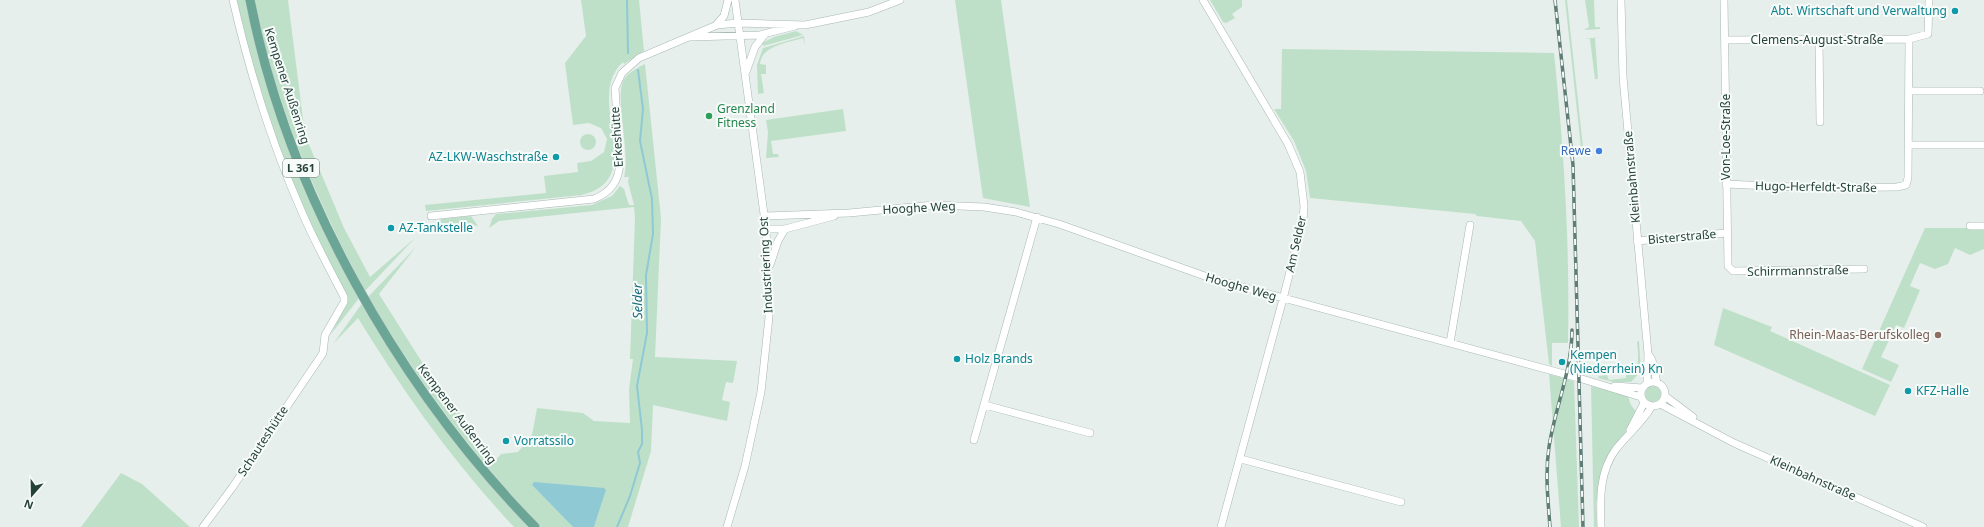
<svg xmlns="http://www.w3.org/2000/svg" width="1984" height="527" viewBox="0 0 1984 527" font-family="'Noto Sans',sans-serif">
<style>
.green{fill:#bfe0c8}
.water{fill:#8ec9d4}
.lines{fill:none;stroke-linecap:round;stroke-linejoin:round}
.stream{stroke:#8ec9d4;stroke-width:2}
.minor-casing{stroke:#a8b8b2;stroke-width:8}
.major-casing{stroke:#c2cac8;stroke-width:10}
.minor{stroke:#fff;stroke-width:7}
.major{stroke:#6aa596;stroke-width:9}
.rail-casing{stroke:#5f7d75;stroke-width:3.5}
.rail{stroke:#f7fbf9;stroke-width:2;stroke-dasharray:6;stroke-linecap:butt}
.culture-dot{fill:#0f9aa8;stroke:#f7fbf9;stroke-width:1.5}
.leisure-dot{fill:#2e9e5b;stroke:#f7fbf9;stroke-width:1.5}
.shop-dot{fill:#3f7fe0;stroke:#f7fbf9;stroke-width:1.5}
.education-dot{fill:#8d6e63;stroke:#f7fbf9;stroke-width:1.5}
.labels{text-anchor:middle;stroke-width:4;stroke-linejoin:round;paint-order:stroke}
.shield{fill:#f7fbf9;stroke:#637a73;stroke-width:1}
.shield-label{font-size:11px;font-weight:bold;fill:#24423a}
.culture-label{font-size:12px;fill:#0d838f;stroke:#f7fbf9;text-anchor:start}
.street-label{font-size:12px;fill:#24423a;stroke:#f7fbf9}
.leisure-label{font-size:12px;fill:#27864d;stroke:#f7fbf9;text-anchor:start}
.shop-label{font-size:12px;fill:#366cbe;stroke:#f7fbf9;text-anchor:end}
.education-label{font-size:12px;fill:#785e54;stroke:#f7fbf9;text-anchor:end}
.water-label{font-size:13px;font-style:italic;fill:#1c6f80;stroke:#f7fbf9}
</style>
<rect width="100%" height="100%" fill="#e6efeb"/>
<path class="green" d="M235,0H245L270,91L360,297L331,334L347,302L306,217L267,116Z
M254,0H288L305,135L344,228L370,277L415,238L365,291C316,199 275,103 254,0Z
M581,0H639L644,51L624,64L623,62C582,99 651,178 582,195L426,211L425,205L546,193L544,176L578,172L577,163L591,161L604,152L607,139L601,128L589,123L573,125L565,63L586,36Z
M955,0H1001L1030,207L983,198Z
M1210,0H1242V7L1232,14L1235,18L1226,23L1223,22Z
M1565,0H1567L1583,147L1581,148Z
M1585,0H1594L1595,27H1600V29L1584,30L1589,27Z
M796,31L803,35L763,46L762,43L774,37Z
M804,36L805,45L803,38C788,43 762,45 760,64L766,65V74H761L764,93L758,94L757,65L763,48Z
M1600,37L1595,38L1598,79H1595L1590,39H1585Z
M1282,49L1554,53C1564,149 1570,246 1568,343H1552V366L1549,364L1535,241L1521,221L1477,216L1475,214L1310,198L1306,171L1294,141L1274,109H1281Z
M645,64L661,218L655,357L737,361L733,383L726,382L722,400L730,402L727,421L653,405L651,451L628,527H594L606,490L532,485L573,527H541C474,457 417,380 368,297L416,247L379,294L425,367L495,461L501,454L518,452L532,435L537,408L583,413L594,421L630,423L629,389L633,359H630L635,218L634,207L499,221L489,228L492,219L496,214L592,205L612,196L620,186L624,189L629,205H634L628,182L629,177H624C631,153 613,92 625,78C629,72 639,67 645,64Z
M843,109L846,131L771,141L773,154H778L779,157L766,158L768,132L766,120Z
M580 142a8 8 0 1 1 16 0a8 8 0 1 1-16 0Z
M471,216L478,226C464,222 445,226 431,230L441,219Z
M1925,228H1984V249L1970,255L1955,248L1948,264L1935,269L1920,263L1910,286L1920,290L1904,328L1896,325L1881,357L1899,365L1891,382L1862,369Z
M363,302L395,359L450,434L528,527H514C454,463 404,393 358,318L333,344Z
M1723,308L1772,327L1770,331L1890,385L1875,416L1714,345Z
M1639,341L1641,371L1631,382H1613L1598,378L1599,376L1607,375L1609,380L1626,378V374C1642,372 1638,354 1637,342Z
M1549,374L1574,381L1579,527H1561Z
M1591,386L1628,396L1631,405L1637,413L1627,430L1612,448L1603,466L1596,503L1597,527H1594Z
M1645 394a8 8 0 1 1 16 0a8 8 0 1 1-16 0Z
M121,473L142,484L190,527H81Z"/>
<path class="water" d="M534,482L604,488L606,490L594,527H573L532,485Z"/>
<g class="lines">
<path class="stream" d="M627,0L628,53
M617,527L630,496L640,463L638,452L642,444V430L637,386L647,333L646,275L653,234L652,199L640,141L643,109L638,70"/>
<defs>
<path id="minor" d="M1203,0L1288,144L1300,172L1304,206L1303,220L1283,299L1221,527
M1621,0L1623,77L1648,354L1647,384
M1724,0L1728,266L1733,271L1864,269
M715,26L724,16L728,0
M691,37L760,35L795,26
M1819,39L1820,122
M1725,40L1909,39
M746,72L755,47L765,34
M1909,91H1980
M1909,145H1984
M1726,184L1814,188L1897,187L1906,185L1908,178L1909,39L1928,34L1929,0
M431,216L594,199C611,192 619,181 620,162L615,88L622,73L639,58L717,25L738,23L805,25L869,12L900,0
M765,216L849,213L934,205L984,207L1016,212L1059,224L1213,279L1579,378L1641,397
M1970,226H1984
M766,229H785L834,216
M1637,241L1726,233
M770,265L778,241L785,229
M1450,343L1470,225
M1648,354L1652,360L1657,383
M1641 394a12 12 0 1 1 24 0a12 12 0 1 1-24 0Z
M1615,386L1642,388
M1665,396L1693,417
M1660,404L1734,443L1923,527
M985,405L1090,433
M1630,430L1644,403
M974,440L1037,217
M1241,459L1401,502
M203,527L232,488L323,353L325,335L344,302V297C330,270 316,244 304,217C273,147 250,75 233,0
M727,527L745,466L761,392L769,317L766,229L735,0
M1601,527C1600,500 1599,472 1616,449C1628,434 1642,423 1652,406"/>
<path id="major" d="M250,0C287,191 399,388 535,527"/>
</defs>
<use href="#minor" class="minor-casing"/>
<use href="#major" class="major-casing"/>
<use href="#minor" class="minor"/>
<use href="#major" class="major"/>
<defs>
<path id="rail" d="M1555,0L1573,165L1583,527
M1550,527C1548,500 1545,474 1549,447C1555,407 1572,371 1572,330"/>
</defs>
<use href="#rail" class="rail-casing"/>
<use href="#rail" class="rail"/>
</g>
<g class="culture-dot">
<circle cx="1955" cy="11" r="4"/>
<circle cx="556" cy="157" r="4"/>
<circle cx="391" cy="228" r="4"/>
<circle cx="957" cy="359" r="4"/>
<circle cx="1562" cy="362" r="4"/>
<circle cx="1908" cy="391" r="4"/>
<circle cx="506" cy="441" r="4"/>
</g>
<circle class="leisure-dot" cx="709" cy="116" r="4"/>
<circle class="shop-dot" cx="1599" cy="151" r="4"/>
<circle class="education-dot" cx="1938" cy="335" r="4"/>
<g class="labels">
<rect class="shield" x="283" y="159" width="36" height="18" rx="3"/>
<g class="shield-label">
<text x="301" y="172">L 361</text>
</g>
<g class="culture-label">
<text x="1947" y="15" text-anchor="end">Abt. Wirtschaft und Verwaltung</text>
<text x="548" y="161" text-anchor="end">AZ-LKW-Waschstraße</text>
<text x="399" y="232">AZ-Tankstelle</text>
<text x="1570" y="359">Kempen<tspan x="1570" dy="14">(Niederrhein) Kn</tspan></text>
<text x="965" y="363">Holz Brands</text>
<text x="1916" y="395">KFZ-Halle</text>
<text x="514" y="445">Vorratssilo</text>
</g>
<g class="street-label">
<text x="1817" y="44">Clemens-August-Straße</text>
<text transform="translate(287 86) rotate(72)" y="4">Kempener Außenring</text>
<text transform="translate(617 137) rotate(-94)" y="4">Erkeshütte</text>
<text transform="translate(1726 137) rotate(-90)" y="4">Von-Loe-Straße</text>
<text transform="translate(1632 177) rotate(-95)" y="4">Kleinbahnstraße</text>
<text transform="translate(1816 187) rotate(1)" y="4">Hugo-Herfeldt-Straße</text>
<text transform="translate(919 208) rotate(-3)" y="4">Hooghe Weg</text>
<text transform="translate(1682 237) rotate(-5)" y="4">Bisterstraße</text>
<text transform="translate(1296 244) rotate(-77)" y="4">Am Selder</text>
<text transform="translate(766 265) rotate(-93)" y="4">Industriering Ost</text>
<text transform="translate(1798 271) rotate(-1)" y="4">Schirrmannstraße</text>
<text transform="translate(1241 287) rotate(16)" y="4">Hooghe Weg</text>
<text transform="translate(457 414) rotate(53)" y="4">Kempener Außenring</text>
<text transform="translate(263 441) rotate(-57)" y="4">Schauteshütte</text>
<text transform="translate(1813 478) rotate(24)" y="4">Kleinbahnstraße</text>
</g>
<g class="leisure-label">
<text x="717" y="113">Grenzland<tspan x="717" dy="14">Fitness</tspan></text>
</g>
<g class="shop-label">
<text x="1591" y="155">Rewe</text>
</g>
<g class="education-label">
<text x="1930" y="339">Rhein-Maas-Berufskolleg</text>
</g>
<g class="water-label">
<text transform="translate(637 301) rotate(-91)" y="5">Selder</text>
</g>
</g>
<g transform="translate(32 495) rotate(200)" stroke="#f7fbf9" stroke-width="3" paint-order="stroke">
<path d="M0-3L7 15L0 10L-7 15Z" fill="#24423a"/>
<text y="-6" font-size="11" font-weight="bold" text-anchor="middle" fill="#24423a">N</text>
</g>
</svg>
